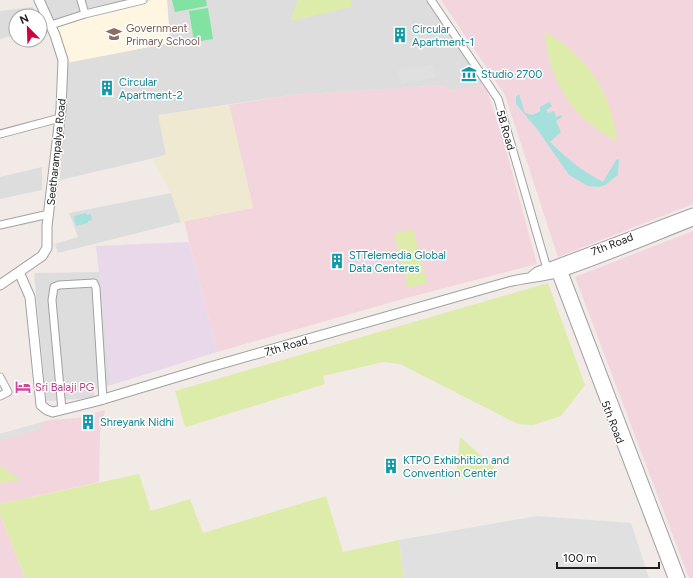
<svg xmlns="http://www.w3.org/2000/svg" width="693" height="578" viewBox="0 0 693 578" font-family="Figtree,sans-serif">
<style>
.residential{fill:#dedddd}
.commercial{fill:#f2d5dd}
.industrial{fill:#e8d8ea}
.education{fill:#fff6e1}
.farmland{fill:#f0e9d1}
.grass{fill:#deecab}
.pitch{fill:#82e2a1}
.parking{fill:#e0e0e0}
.water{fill:#a6e0dc}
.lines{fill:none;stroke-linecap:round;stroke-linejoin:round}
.minor-casing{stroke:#a1a1a1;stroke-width:9}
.tertiary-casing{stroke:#a1a1a1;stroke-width:11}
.minor{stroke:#fff;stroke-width:7}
.tertiary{stroke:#fff;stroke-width:9}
.labels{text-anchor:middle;stroke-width:3;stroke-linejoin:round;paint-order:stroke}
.education-label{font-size:11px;fill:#785e54;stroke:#fff;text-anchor:start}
.culture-label{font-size:11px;fill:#0d838f;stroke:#fff;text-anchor:start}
.street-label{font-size:11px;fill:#202020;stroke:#fff}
.hotel-label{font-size:11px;fill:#b23c85;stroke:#fff;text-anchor:start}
</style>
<rect width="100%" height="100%" fill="#f1eae6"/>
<path class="residential" d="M43,0H137L138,5L56,26Z
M167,0H426L485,84L451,91L444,85L291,95L159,115L167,155L60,180L67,63L170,43Z
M33,7L38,16H16V35L0,39V11Z
M42,167V190L0,199V177Z
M171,193L181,222L58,253L55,244L78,237L69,213Z
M99,272L111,385L94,389V398L46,401L34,273Z"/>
<path class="commercial" d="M441,0H693V204L558,257L505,95Z
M485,84L505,146L537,264L406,298L217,352L184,221L253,208L229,105L291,95L444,85L451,91Z
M693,231V578H689L575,277Z
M105,410L100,433L99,482L0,504V434L49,420L77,418Z
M0,514L25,578H0Z"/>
<path class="industrial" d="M189,242L217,352L111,385L96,246Z"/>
<path class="education" d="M154,0H167L170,43L70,62L56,26Z"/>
<path class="farmland" d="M229,105L253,208L181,222L171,193L152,159L166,155L158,115Z"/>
<path class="grass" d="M298,0H351L352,7L290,21Z
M545,32C587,55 612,93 617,141C573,120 548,80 545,32Z
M413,229L427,283L408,288L394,234Z
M548,283L585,385L561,416L533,425L518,424L400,364L383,362L323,376L325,384L186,427L184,424L175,391Z
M460,437L495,468L456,480Z
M0,466L21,480L0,483Z
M139,474L151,511L190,499L203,533L326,496L343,552L399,540L404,578H25L0,514V504Z"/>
<path class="pitch" d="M172,0H206L207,6L175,12Z
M208,8L213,39L194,42L189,11Z"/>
<path class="parking" d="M433,64L436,78L401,84L398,70Z
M40,423L42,428L0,441V434Z
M537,516L631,523L649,578H404L399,540Z"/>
<path class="water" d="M519,94L525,113L533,115L540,111V107L549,102L552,106L546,110L548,113L554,111L556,117L561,115L562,117L556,121L561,132L550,142C566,158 582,171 603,182L616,160L619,159L618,175L605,185L599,187L588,186L569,175L537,129L516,104V97Z
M86,213L87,215L91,214L92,220L88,221V223L76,226L73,216Z"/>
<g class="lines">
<defs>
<path id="minor" d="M81,0L85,14
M431,0L498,99L548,272
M51,25L85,14L143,0
M0,134L60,118
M0,225L49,214
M0,377L8,392L0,396
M62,410L52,300L54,287L59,285L94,283L96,288L103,400"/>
<path id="tertiary" d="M560,264L680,578
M554,266L673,578
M19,272L30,297L41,405L47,410L53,412L97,401L210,367L508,282C527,277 545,277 564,271C608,256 650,238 693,221
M532,276L537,272L693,213
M0,285L42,256L47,248V226L61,109L63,60L55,35L39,0"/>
</defs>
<use href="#minor" class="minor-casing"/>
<use href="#tertiary" class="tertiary-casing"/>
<use href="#minor" class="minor"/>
<use href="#tertiary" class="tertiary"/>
</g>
<defs>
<symbol id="school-bare" viewBox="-9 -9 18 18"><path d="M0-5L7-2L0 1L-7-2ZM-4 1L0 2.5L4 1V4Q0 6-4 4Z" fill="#8d6e63" stroke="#fff" stroke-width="2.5" paint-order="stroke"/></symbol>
<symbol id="building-bare" viewBox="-9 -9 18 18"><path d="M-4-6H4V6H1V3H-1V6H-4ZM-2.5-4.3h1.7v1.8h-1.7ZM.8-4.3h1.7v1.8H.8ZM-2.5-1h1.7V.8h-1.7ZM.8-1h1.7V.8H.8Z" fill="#0f9aa8" stroke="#fff" stroke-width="2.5" paint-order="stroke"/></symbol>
<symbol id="museum-bare" viewBox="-9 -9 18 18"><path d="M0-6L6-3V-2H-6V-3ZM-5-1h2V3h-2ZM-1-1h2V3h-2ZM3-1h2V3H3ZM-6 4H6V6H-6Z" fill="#0f9aa8" stroke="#fff" stroke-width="2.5" paint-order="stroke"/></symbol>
<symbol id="hotel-bare" viewBox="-9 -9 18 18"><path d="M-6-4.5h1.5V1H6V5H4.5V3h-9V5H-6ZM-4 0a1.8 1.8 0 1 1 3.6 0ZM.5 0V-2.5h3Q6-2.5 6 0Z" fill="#d1479c" stroke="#fff" stroke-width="2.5" paint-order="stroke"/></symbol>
</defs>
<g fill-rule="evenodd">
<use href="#school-bare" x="103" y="23" width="22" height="22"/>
<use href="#building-bare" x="389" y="24" width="22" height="22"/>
<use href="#museum-bare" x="458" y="63" width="22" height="22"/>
<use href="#building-bare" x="96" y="77" width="22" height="22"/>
<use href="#building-bare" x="326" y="250" width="22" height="22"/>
<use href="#hotel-bare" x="12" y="376" width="22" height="22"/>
<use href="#building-bare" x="77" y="411" width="22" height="22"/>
<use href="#building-bare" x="380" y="455" width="22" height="22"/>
</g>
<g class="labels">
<g class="education-label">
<text x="126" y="32">Government<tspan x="126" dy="13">Primary School</tspan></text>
</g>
<g class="culture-label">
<text x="412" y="33">Circular<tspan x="412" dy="13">Apartment-1</tspan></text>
<text x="481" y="78">Studio 2700</text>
<text x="119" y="86">Circular<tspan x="119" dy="13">Apartment-2</tspan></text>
<text x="349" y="259">STTelemedia Global<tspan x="349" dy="13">Data Centeres</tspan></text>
<text x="100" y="426">Shreyank Nidhi</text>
<text x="403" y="464">KTPO Exhibhition and<tspan x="403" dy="13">Convention Center</tspan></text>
</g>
<g class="street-label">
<text transform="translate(506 130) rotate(74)" y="4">5B Road</text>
<text transform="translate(56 152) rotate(-84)" y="4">Seetharampalya Road</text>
<text transform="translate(612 244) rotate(-21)" y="4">7th Road</text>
<text transform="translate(286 346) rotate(-16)" y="4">7th Road</text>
<text transform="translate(613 422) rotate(69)" y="4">5th Road</text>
</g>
<g class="hotel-label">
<text x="35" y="391">Sri Balaji PG</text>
</g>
</g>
<g transform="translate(28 28) rotate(337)"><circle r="19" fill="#ffffff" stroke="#a6a6a6"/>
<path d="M0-3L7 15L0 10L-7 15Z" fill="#d0003e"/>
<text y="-6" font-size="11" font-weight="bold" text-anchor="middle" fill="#202020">N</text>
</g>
<path d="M557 562v6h102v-6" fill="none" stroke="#202020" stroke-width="2"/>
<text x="563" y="562" font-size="12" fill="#202020" stroke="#ffffff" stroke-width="3" paint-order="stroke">100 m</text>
</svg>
